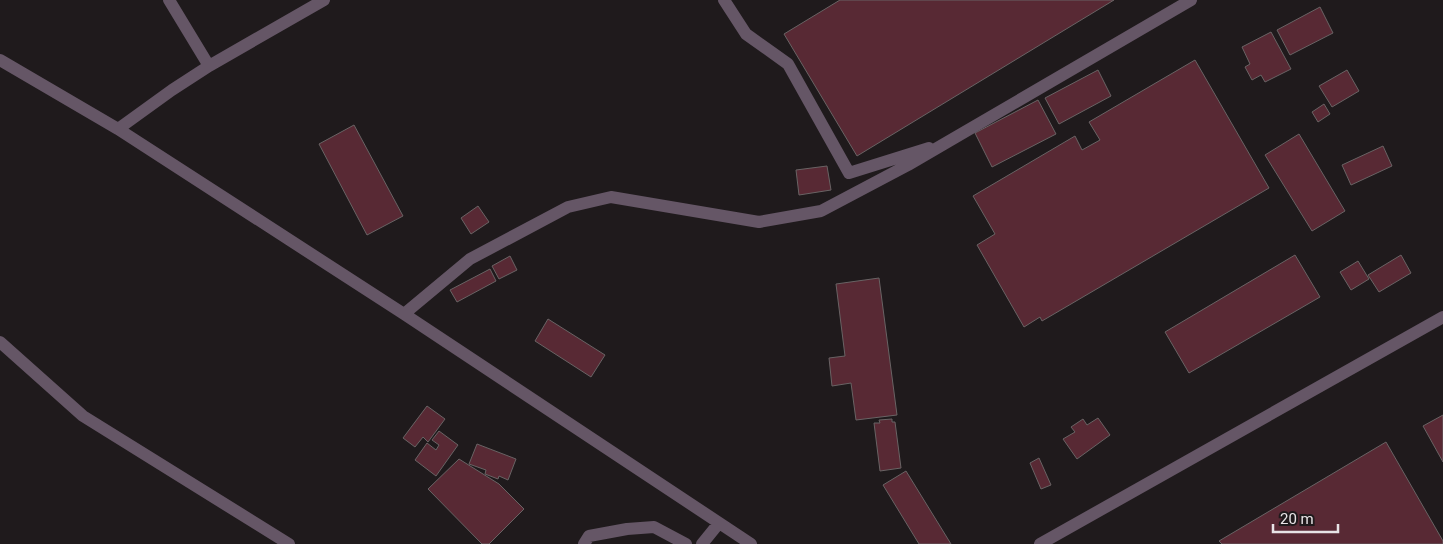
<svg xmlns="http://www.w3.org/2000/svg" width="1443" height="544" viewBox="0 0 1443 544" font-family="Roboto,sans-serif">
<style>
.building{fill:#582934;stroke:#696364}
.lines{fill:none;stroke-linecap:round;stroke-linejoin:round}
.minor{stroke:#655666;stroke-width:12}
</style>
<rect width="100%" height="100%" fill="#1f1a1c"/>
<path class="building" d="M840,0H1114L857,156L784,34Z
M1320,7L1333,33L1290,55L1277,30Z
M1271,32L1291,69L1265,82L1261,75L1252,80L1245,67L1250,64L1242,47Z
M1195,60L1269,188L1042,321L1040,317L1024,327L977,245L995,234L973,196L1075,136L1082,150L1100,140L1089,122Z
M1098,70L1111,96L1059,124L1045,98Z
M1347,70L1359,91L1332,107L1319,86Z
M1038,100L1056,134L992,167L975,133Z
M1324,104L1330,114L1318,122L1312,112Z
M354,125L403,216L367,235L319,144Z
M1299,134L1345,211L1312,231L1265,155Z
M1383,146L1392,166L1351,185L1342,165Z
M827,166L831,190L799,195L796,170Z
M478,206L489,222L471,234L461,218Z
M1295,255L1320,297L1189,373L1165,332Z
M1401,255L1411,273L1379,292L1368,275Z
M510,256L517,270L499,279L492,266Z
M1358,261L1369,279L1351,290L1340,272Z
M490,269L496,281L457,302L450,290Z
M879,278L897,415L856,420L851,383L832,386L829,358L845,356L836,284Z
M548,319L605,355L591,377L535,341Z
M427,406L445,419L428,442L423,437L415,447L403,438Z
M1443,415V462L1423,426Z
M1098,418L1110,435L1077,459L1063,439L1075,432L1071,427L1083,419L1087,425Z
M892,419V422H895L901,468L880,471L874,423H880L879,420Z
M439,431L458,445L436,476L415,460L427,443L436,450L439,445L432,440Z
M1386,442L1443,541V544H1222L1219,541Z
M477,444L516,459L508,480L499,476L498,479L485,474L486,470L469,464Z
M1039,458L1051,485L1041,489L1030,463Z
M459,459L499,484L524,509L489,544H482L428,489Z
M906,471L951,544H919L883,485Z"/>
<g class="lines">
<path class="minor" d="M724,0L746,34L788,64L849,173L929,148
M0,60L118,129L404,314L751,544
M209,66L324,0
M118,129L172,90L209,66L169,0
M404,314L470,259L568,207L611,197L759,222L821,211L908,165L1191,0
M0,342L83,416L289,544
M584,544L589,536L627,529L654,527L686,544
M702,544L719,523
M1040,544L1443,317"/>
</g>
<path d="M1273 524v8h65v-8" fill="none" stroke="#e8e4e6" stroke-width="2.5"/>
<text x="1280" y="524" font-size="15" fill="#e8e4e6" stroke="#1f1a1c" stroke-width="4" paint-order="stroke">20 m</text>
</svg>
